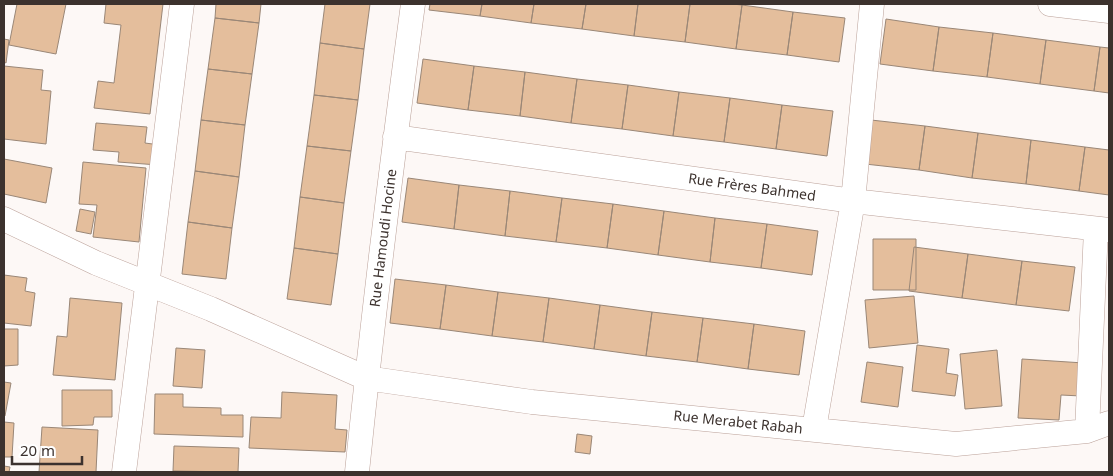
<svg xmlns="http://www.w3.org/2000/svg" width="1113" height="476" viewBox="0 0 1113 476" font-family="'Noto Sans',sans-serif">
<style>
.building{fill:#e4be9c;stroke:#9a8777}
.lines{fill:none;stroke-linecap:round;stroke-linejoin:round}
.minor-casing{stroke:#bba199;stroke-width:25}
.minor{stroke:#fff;stroke-width:24}
.labels{text-anchor:middle;stroke-width:5;stroke-linejoin:round;paint-order:stroke}
.street-label{font-size:14px;fill:#3c322e;stroke:#fff}
</style>
<rect width="100%" height="100%" fill="#fdf8f6"/>
<path class="building" d="M17,4H66L56,54L9,45Z
M106,4H163L150,114L94,108L98,81L114,83L121,25L104,23Z
M216,4H261L259,23L215,18Z
M325,4H370L364,49L320,43Z
M430,4H482L480,16L429,10Z
M482,4H534L531,23L480,16Z
M534,4H586L582,29L531,23Z
M586,4H638L634,36L582,29Z
M638,4H690L685,42L634,36Z
M690,4H732L742,5L736,49L685,42Z
M742,5L793,12L787,55L736,49Z
M793,12L845,18L839,62L787,55Z
M215,18L259,23L252,74L208,69Z
M886,19L939,27L933,71L880,64Z
M939,27L993,33L987,77L933,71Z
M993,33L1046,40L1040,84L987,77Z
M4,39L9,40L6,63L4,62Z
M1046,40L1100,47L1094,91L1040,84Z
M320,43L364,49L358,100L314,95Z
M1100,47L1109,48V93L1094,91Z
M423,59L474,66L468,110L417,103Z
M4,66L43,70L41,90L51,91L46,144L4,139Z
M474,66L525,72L520,116L468,110Z
M208,69L252,74L245,125L201,120Z
M525,72L577,79L571,123L520,116Z
M577,79L628,85L622,129L571,123Z
M628,85L679,92L673,136L622,129Z
M679,92L730,98L724,142L673,136Z
M314,95L358,100L351,151L307,146Z
M730,98L782,105L776,149L724,142Z
M782,105L833,111L827,156L776,149Z
M201,120L245,125L239,177L195,171Z
M871,120L925,126L919,170L865,164Z
M96,123L147,127L145,143L160,145L158,165L118,162L119,152L93,150Z
M925,126L978,133L972,178L919,170Z
M978,133L1031,140L1026,184L972,178Z
M1031,140L1085,147L1079,191L1026,184Z
M307,146L351,151L344,203L300,197Z
M1085,147L1109,150V195L1079,191Z
M4,159L52,168L46,203L4,194Z
M83,162L146,168L139,242L93,237L97,205L79,204Z
M195,171L239,177L232,228L188,222Z
M408,178L459,185L454,229L402,222Z
M459,185L510,191L505,236L454,229Z
M510,191L562,198L556,242L505,236Z
M300,197L344,203L338,254L294,248Z
M562,198L613,204L607,248L556,242Z
M613,204L664,211L658,255L607,248Z
M80,209L95,212L91,234L76,231Z
M664,211L715,218L710,262L658,255Z
M715,218L767,224L761,268L710,262Z
M188,222L232,228L226,279L182,274Z
M767,224L818,231L812,275L761,268Z
M873,239H916V290H873Z
M914,247L968,254L962,298L909,291Z
M294,248L338,254L331,305L287,299Z
M968,254L1022,261L1016,305L962,298Z
M1022,261L1075,267L1069,311L1016,305Z
M4,275L27,278L25,291L35,293L31,326L4,323Z
M395,279L446,285L440,329L390,323Z
M446,285L498,292L492,336L440,329Z
M498,292L549,298L543,342L492,336Z
M914,296L918,343L869,348L865,300Z
M70,298L122,303L115,380L53,375L57,336L67,337Z
M549,298L600,305L594,349L543,342Z
M600,305L652,312L646,356L594,349Z
M652,312L703,318L697,362L646,356Z
M703,318L754,324L748,369L697,362Z
M754,324L805,331L799,375L748,369Z
M4,329H18V365L4,366Z
M917,345L949,349L946,373L958,375L955,396L912,391Z
M176,348L205,350L202,388L173,386Z
M997,350L1002,406L965,409L960,354Z
M1022,359L1084,363L1081,396L1061,395L1059,420L1018,418Z
M867,362L903,367L898,407L861,402Z
M4,382L11,383L5,416H4Z
M62,390H112V417H94L93,425L62,426Z
M282,392L337,395L335,429L347,430L345,452L249,448L251,417L281,418Z
M155,394H183V407L221,408V415H243V437L154,434Z
M4,422L14,423L12,457H4Z
M42,427L98,430L96,472H39Z
M577,434L592,436L590,454L575,452Z
M174,446L239,448L238,472L173,471Z
M4,466L10,467L9,472H4Z"/>
<g class="lines">
<defs>
<path id="minor" d="M1050,4L1109,11
M395,137L853,201L1109,230
M4,219L96,263L211,309L366,378L532,402L956,444L1087,431L1109,423
M814,429L853,201L872,4
M1087,431L1096,229
M124,472L182,4
M357,472C373,316 392,160 413,4"/>
</defs>
<use href="#minor" class="minor-casing"/>
<use href="#minor" class="minor"/>
</g>
<g class="labels">
<g class="street-label">
<text transform="translate(752 187) rotate(8)" y="5">Rue Frères Bahmed</text>
<text transform="translate(383 238) rotate(-83)" y="5">Rue Hamoudi Hocine</text>
<text transform="translate(738 422) rotate(6)" y="5">Rue Merabet Rabah</text>
</g>
</g>
<rect width="1113" height="476" fill="none" stroke="#3c322e" stroke-width="10"/>
<path d="M12 456v8h70v-8" fill="none" stroke="#3c322e" stroke-width="2.5"/>
<text x="20" y="456" font-size="15" fill="#3c322e" stroke="#ffffff" stroke-width="4" paint-order="stroke">20 m</text>
</svg>
